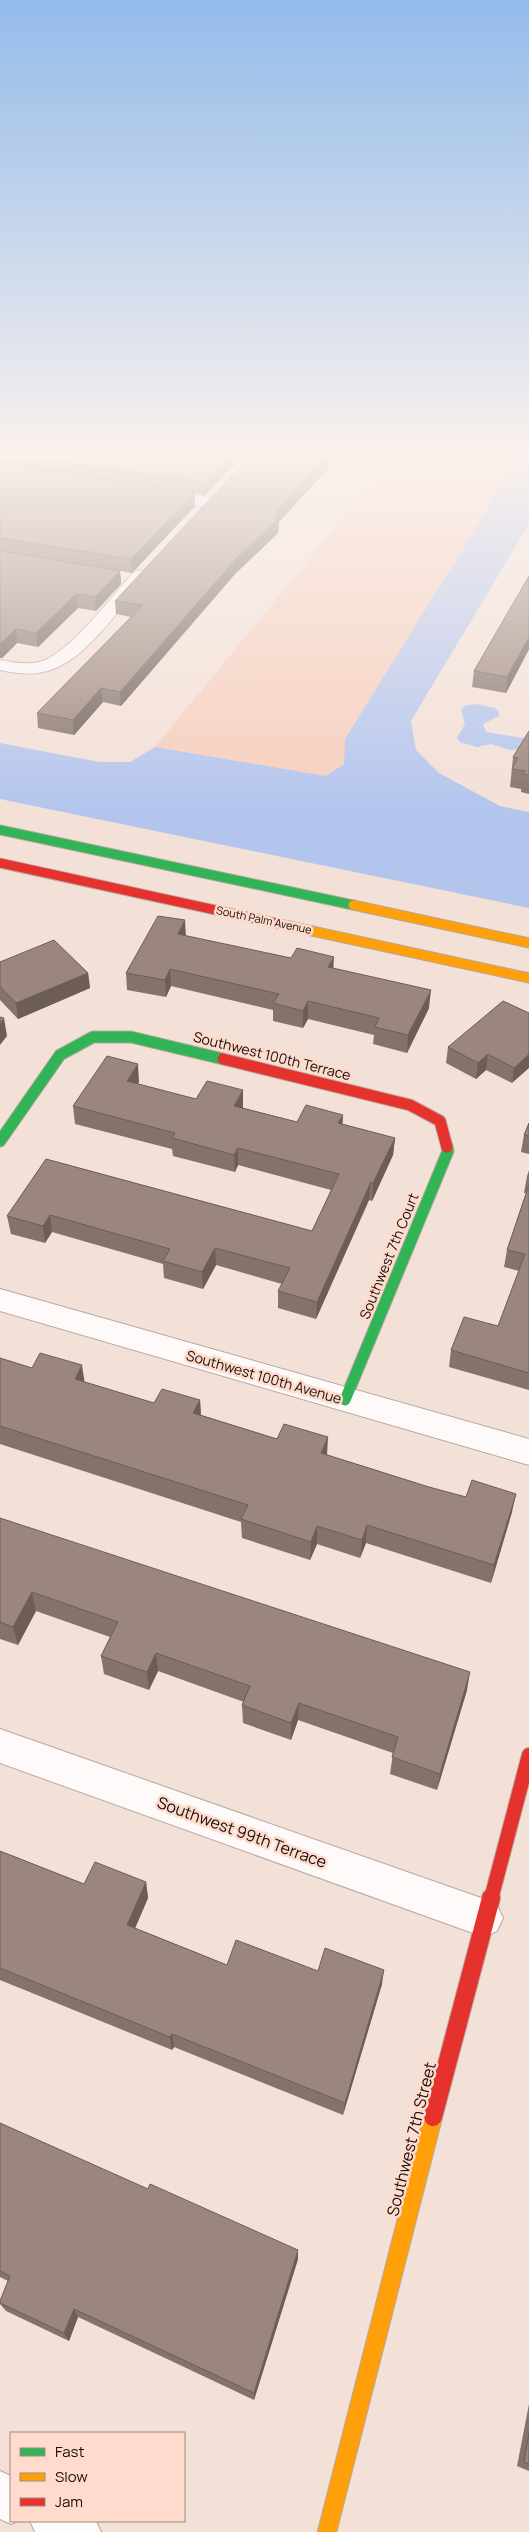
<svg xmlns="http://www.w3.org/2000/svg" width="529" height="2532" viewBox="0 0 529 2532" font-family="Manrope,sans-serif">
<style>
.green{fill:#f6cebc}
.water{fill:#b3c5ed}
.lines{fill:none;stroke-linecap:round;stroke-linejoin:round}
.street-casing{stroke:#b6a8a1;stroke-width:2}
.fast-far1-casing{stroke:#b6a8a1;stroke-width:11}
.fast-casing{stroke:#b6a8a1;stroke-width:13}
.slow-far1-casing{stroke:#b6a8a1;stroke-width:11}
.slow-casing{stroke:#b6a8a1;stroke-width:20}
.jam-far3-casing{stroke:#b6a8a1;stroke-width:11}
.jam-far2-casing{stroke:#b6a8a1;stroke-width:13}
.jam-far1-casing{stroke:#b6a8a1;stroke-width:16}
.jam-casing{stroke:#b6a8a1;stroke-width:20}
.street{fill:#fdfaf9;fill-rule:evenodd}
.fast-far1{stroke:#30b455;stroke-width:9}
.fast{stroke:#30b455;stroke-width:11}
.slow-far1{stroke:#ff9f0a;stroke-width:9}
.slow{stroke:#ff9f0a;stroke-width:18}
.jam-far3{stroke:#e5322d;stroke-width:9}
.jam-far2{stroke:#e5322d;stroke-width:11}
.jam-far1{stroke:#e5322d;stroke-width:14}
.jam{stroke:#e5322d;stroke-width:18}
.wall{fill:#84736b}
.shaded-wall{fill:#6c5e57}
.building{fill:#9a867c;stroke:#6c5e57}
.labels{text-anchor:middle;stroke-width:5;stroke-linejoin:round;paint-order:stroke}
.far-street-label{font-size:11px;fill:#180d08;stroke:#fedbcc}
.street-label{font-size:14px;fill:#180d08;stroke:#fedbcc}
.near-street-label{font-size:16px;fill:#180d08;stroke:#fedbcc}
</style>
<rect width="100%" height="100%" fill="#f3e0d7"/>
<path class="green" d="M392,458H519L345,739L344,764L326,776L155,747Z"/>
<path class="water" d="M519,458H529V524L411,721L416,750L439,773L500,806L529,812V908L0,799V743L99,762H130L155,747L326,776L344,764L345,739Z
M477,704L495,708L499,712V716L483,724L486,732L523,738L525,742L520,749L509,750L491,744L477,747L460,742L457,738L465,724L461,710L464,706Z"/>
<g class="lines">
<defs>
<path id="street" d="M158,490L208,497L216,502L208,507L153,498L150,495L153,492Z
M140,570L148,575L146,578C121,606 88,657 53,669C36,676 18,674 0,670V660C12,662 26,665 39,662C68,656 113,594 134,572Z
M0,1289L529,1439V1465L0,1311Z
M0,1729L484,1899L497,1905L503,1918L497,1931L484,1937L0,1763Z
M0,2471L11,2476V2521H18L11,2524L0,2519Z
M30,2521H96L101,2532H35Z"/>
<path id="fast-far1" d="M0,830L353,905"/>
<path id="fast" d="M0,1141L60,1055L93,1037H131L223,1059
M345,1400L448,1151L447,1147"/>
<path id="slow-far1" d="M353,905L529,943
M289,926L529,978"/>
<path id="slow" d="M327,2532L433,2117"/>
<path id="jam-far3" d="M0,863L289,926"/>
<path id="jam-far2" d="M223,1059L410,1105L440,1121L447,1147"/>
<path id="jam-far1" d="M491,1899L529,1755"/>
<path id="jam" d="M433,2117L491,1898"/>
</defs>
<use href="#street" class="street-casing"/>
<use href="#fast-far1" class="fast-far1-casing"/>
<use href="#fast" class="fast-casing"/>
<use href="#slow-far1" class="slow-far1-casing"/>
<use href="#slow" class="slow-casing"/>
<use href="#jam-far3" class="jam-far3-casing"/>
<use href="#jam-far2" class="jam-far2-casing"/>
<use href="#jam-far1" class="jam-far1-casing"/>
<use href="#jam" class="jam-casing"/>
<use href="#street" class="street"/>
<use href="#fast-far1" class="fast-far1"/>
<use href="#fast" class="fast"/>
<use href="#slow-far1" class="slow-far1"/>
<use href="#slow" class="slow"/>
<use href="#jam-far3" class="jam-far3"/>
<use href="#jam-far2" class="jam-far2"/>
<use href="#jam-far1" class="jam-far1"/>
<use href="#jam" class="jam"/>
</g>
<path class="wall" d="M0,458H240L205,495L195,493V506L132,573L120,571L121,584L96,611L78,608L38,647L17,643L2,658H0Z
M279,522L278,533L235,574L121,706L103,702L74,735L38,728L37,713L131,617L116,614L115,601Z
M529,576V649L506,693L472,687L474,671Z
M529,731V794L521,792V789L510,787L513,757Z
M186,936L334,968L429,1008L407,1053L373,1044L374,1035L308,1019L303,1028L273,1021V1010L171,986L166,997L127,990L126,973Z
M0,962L88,973L90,988L18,1019L0,1000Z
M529,1013L512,1083L486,1070L476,1079L446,1063L448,1047Z
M139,1082L138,1084L196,1099L243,1108L297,1122L343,1115L342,1124L395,1138L393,1155L372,1201L369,1200L316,1319L278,1308V1291L282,1284L216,1265L203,1289L164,1278L163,1264L52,1232L45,1243L11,1234L7,1216L46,1159L312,1231L331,1190L238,1165L235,1172L173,1156L172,1149L75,1124L73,1106Z
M529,1123V1154L521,1152L524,1135Z
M529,1170V1390L449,1367L451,1350L498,1326L519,1271L504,1267L507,1250L526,1193H524L527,1176Z
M0,1358L32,1368L85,1382L154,1403L200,1400L201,1415L429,1487L512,1512L491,1583L366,1543L360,1558L317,1544L310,1560L242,1538L241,1522L0,1444Z
M0,1518L467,1690L437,1790L390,1774L393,1753L298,1720L291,1740L243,1723L242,1705L244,1702L158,1671L149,1690L104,1674L101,1656L110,1637L36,1611L18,1645L0,1639Z
M0,1851L84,1884L146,1882L148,1898L135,1928L227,1965L318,1971L382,1984L343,2115L174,2047L172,2050L0,1980Z
M0,2123L298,2259L254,2400L78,2317L69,2341L6,2311L0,2304V2301L8,2281L0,2277Z
M529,2404V2471L517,2466Z"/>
<path class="shaded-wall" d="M228,458H240L205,495V482Z
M326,458H338L279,522L278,533L235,574L121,706L120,692L235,560L273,518L276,512Z
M195,493V506L132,573L131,559Z
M120,571L121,584L96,611L95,597Z
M76,594L78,608L38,647L36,633Z
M16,629L17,643L2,658H0V644Z
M529,637V649L506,693L507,677Z
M101,688L103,702L74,735L73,720Z
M185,920L186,938L178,934Z
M334,957L333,974L328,967Z
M170,969L171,986L166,997L165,980Z
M88,973L90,988L18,1019L16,1003Z
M431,990L429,1008L407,1053L408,1035Z
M308,1001V1019L303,1028V1011Z
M4,1018L7,1036L0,1045V1024Z
M488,1054L486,1070L476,1079L478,1063Z
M529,1054V1068L512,1083L514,1068Z
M138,1064L139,1082L128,1099L127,1081Z
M243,1090V1108L234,1123V1106Z
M343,1115L342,1132L338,1123Z
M395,1138L393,1155L372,1201L373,1183Z
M238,1148V1165L235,1172L234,1155Z
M371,1182L369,1200L316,1319L317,1302Z
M50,1215L52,1232L45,1243L43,1226Z
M215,1248L216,1265L203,1289L202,1272Z
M82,1365L85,1385L75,1379Z
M200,1400L201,1419L193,1413Z
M328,1437L327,1456L321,1453Z
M516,1494L512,1512L491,1583L494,1565Z
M367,1525L366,1543L360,1558L362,1540Z
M317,1526V1544L310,1560L311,1542Z
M32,1592L36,1611L18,1645L13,1627Z
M156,1653L158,1671L149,1690L147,1672Z
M470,1672L467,1690L437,1790L440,1774Z
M299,1703L298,1720L291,1740V1723Z
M146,1882L148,1898L130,1940L127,1925Z
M384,1970L382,1984L343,2115L345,2103Z
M172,2034L174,2047L172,2050L170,2037Z
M298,2250V2259L254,2400V2393Z
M74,2309L78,2317L69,2341L64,2333Z"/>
<path class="building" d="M36,458H228L205,482Z
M248,458H326L276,512H279L273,518L278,519L235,560L120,692L101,688L73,720L37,713L143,605L115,601Z
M0,464L195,493L131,559L0,538Z
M0,551L120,571L95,597L76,594L36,633L16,629L0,644Z
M529,576V637L507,677L474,671Z
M529,731V775L523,774L525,771L512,769L518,758L513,757Z
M158,916L185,920L178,934L291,958L297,948L334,957L328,967L431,990L408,1035L375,1027L379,1018L308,1001L303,1011L273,1003L279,994L170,969L165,980L126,973Z
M54,940L88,973L16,1003L0,987V962Z
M503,1001L529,1013V1054L514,1068L488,1054L478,1063L448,1047Z
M0,1017L4,1018L0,1024Z
M107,1056L138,1064L127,1081L196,1099L207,1081L243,1090L234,1106L297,1122L306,1105L343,1115L338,1123L395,1138L373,1183L371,1182L317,1302L278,1291L290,1268L215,1248L202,1272L163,1261L170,1249L50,1215L43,1226L7,1216L46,1159L312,1231L339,1174L238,1148L234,1155L172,1138L175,1133L73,1106Z
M529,1123V1136L524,1135Z
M529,1185V1373L451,1350L464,1317L498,1326L525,1254L507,1250Z
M40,1353L82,1365L75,1379L154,1403L162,1389L200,1400L193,1413L277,1439L284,1424L328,1437L321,1453L429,1487L466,1497L472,1480L516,1494L494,1565L367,1525L362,1540L317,1526L311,1542L241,1519L248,1505L0,1426V1358L32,1368Z
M0,1518L470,1672L440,1774L392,1757L398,1737L299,1703L291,1723L242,1705L250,1686L156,1653L147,1672L101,1656L118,1622L32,1592L13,1627L0,1622Z
M0,1851L84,1884L95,1862L146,1882L127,1925L227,1965L236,1940L318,1971L325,1948L384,1970L345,2103L172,2034L170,2037L0,1968Z
M0,2123L148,2189L150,2184L298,2250L254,2393L74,2309L64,2333L0,2303V2301L10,2276L0,2271Z
M529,2433V2464L524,2462Z"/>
<linearGradient id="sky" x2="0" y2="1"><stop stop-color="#93bbea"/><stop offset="0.56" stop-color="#faf1ed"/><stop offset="1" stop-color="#faf1ed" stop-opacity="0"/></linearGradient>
<rect width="529" height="813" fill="url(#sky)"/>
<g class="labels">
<g class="far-street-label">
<text transform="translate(264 920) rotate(12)" y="4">South Palm Avenue</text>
</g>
<g class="street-label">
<text transform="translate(272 1056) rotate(14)" y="5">Southwest 100th Terrace</text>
<text transform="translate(389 1256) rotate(-68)" y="5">Southwest 7th Court</text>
<text transform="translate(264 1377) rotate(16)" y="5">Southwest 100th Avenue</text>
</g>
<g class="near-street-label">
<text transform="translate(242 1832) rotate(20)" y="6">Southwest 99th Terrace</text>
<text transform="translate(411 2139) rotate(-76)" y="6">Southwest 7th Street</text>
</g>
</g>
<rect x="10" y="2432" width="175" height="90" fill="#fedbcc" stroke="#a2897e"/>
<rect x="20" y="2448" width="25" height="8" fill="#30b455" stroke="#a2897e"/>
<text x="55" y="2457" font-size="15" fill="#180d08">Fast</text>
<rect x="20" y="2473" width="25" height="8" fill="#ff9f0a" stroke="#a2897e"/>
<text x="55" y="2482" font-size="15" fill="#180d08">Slow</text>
<rect x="20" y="2498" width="25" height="8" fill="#e5322d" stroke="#a2897e"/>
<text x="55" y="2507" font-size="15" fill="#180d08">Jam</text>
</svg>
